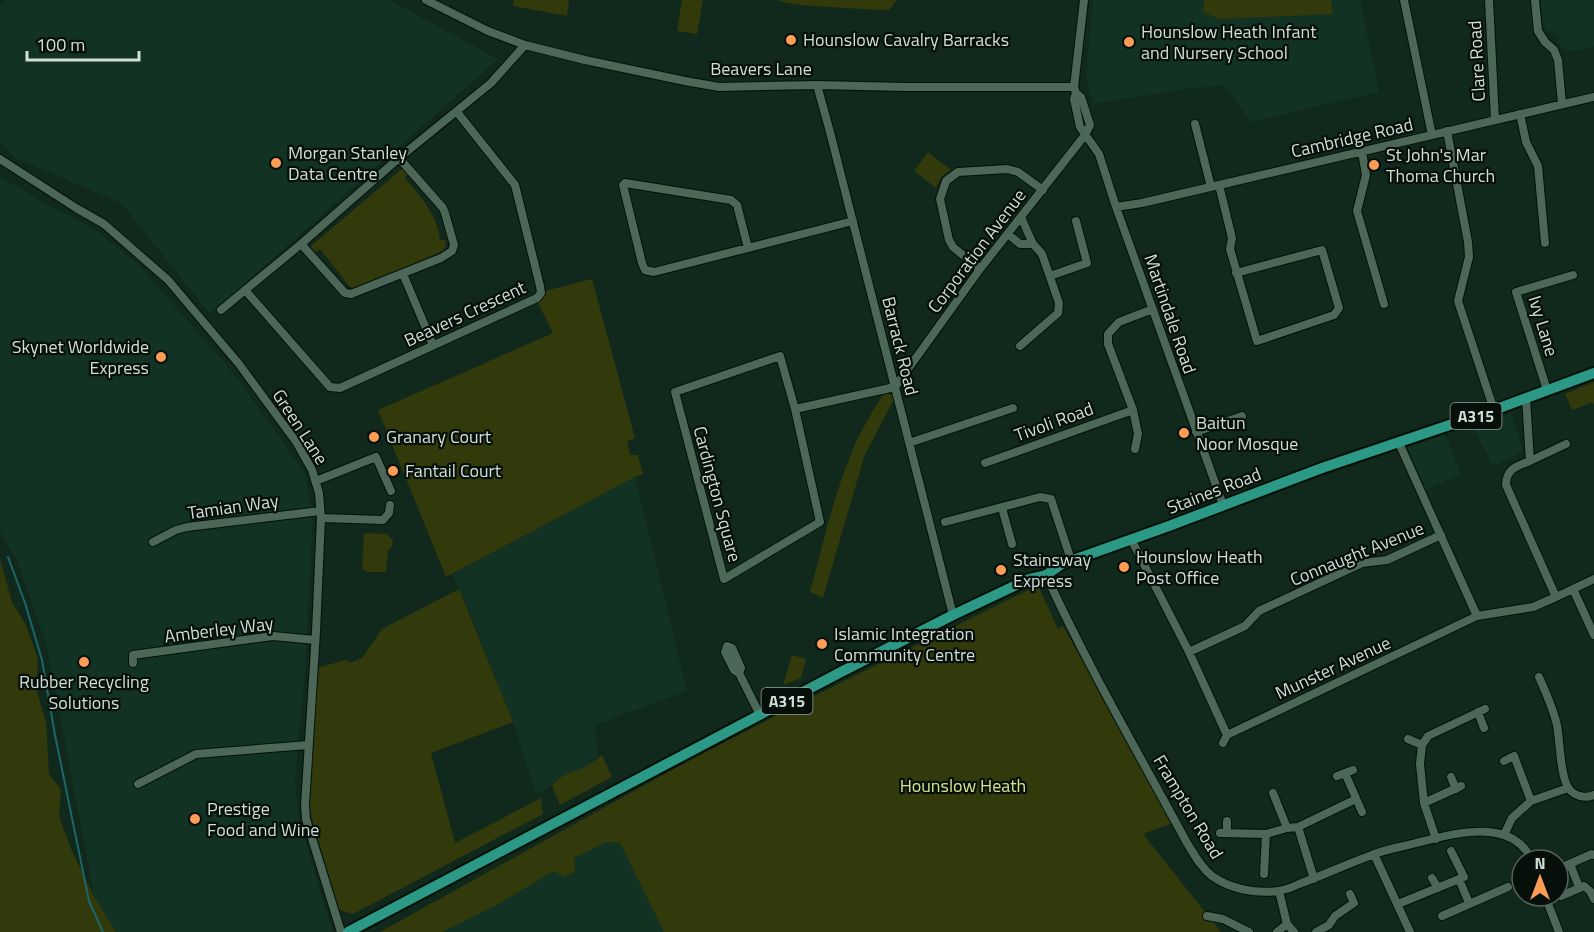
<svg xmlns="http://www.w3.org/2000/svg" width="1594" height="932" viewBox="0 0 1594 932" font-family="'Titillium Web',sans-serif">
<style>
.built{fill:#123223}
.green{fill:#32390a}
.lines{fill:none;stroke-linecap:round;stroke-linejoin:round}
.stream{stroke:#1c666b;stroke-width:2}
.minor-casing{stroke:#001107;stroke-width:10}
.major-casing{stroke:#001107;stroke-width:14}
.minor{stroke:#4c6657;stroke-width:8}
.major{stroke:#2c9986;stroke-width:10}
.poi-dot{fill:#fd9c55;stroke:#060f0a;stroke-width:2}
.labels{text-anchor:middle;stroke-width:4.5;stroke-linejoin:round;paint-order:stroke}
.shield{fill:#060f0a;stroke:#94a199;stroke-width:1.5}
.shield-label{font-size:16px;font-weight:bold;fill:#d1dfd6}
.poi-label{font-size:18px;fill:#d1dfd6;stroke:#060f0a;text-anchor:start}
.street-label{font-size:18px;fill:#d1dfd6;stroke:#060f0a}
.park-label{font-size:18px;fill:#d4e68b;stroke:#060f0a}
</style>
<rect width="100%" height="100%" fill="#11291d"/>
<path class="built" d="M6,0H389L498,59L210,314L121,203L16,158L0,142V6Z
M1093,0H1360L1379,92L1251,122L1224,85L1186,89L1093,104L1086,78Z
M1541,0H1594V47L1566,52L1557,41L1561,37L1552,31L1547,32L1543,25Z
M0,176L30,195L90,226L137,263L236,376L305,474L313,518L305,671L295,779L299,821L332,930L329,932H116L94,896L47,647L16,558L0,532Z
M1511,413L1523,452L1493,466L1472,425Z
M1445,434L1461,474L1426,490L1407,447Z
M635,477L687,691L595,725L599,765L554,783L552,786L536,794L513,722L466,604L452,574Z
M615,832L664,932H415Z"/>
<path class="green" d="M514,0H569L567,16L513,6Z
M682,0H703L697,34L677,31Z
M778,0H897L889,10C865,9 840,8 816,6C803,5 790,5 778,0Z
M1204,0H1331L1333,14L1219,19L1203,12Z
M928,152L951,170L941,177L936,188L914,171Z
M404,167L410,173L405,178C420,196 438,215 440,240H446L444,250L403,269L354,289L349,286L320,249L314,253L311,246Z
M592,279L635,438L627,441L630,455H638L643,474L635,477L446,577L378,410L553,333L538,303L544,296L545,291Z
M1594,382V405L1592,402L1572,410L1565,394Z
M889,386L894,399L864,457L823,598L810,592C822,548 832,502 849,459C859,433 873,409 889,386Z
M364,533L386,534L393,540L392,546L388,550L386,572H367L362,569Z
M0,559L12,602L26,625L38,659L36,688L46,722L49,774L61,790L59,816L71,849L94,896L116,932H0Z
M1038,585L1058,629L1063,626L1173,823L1143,834L1221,932H664L620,843L606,842L574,858L575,872L564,877L554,871L500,903L442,932H380L668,772L802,702Z
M459,589L513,722L431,753L455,843L541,798L543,814L353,914L339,910L312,819L308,797L317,668L346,660L350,663L362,658L382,629Z
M792,655L806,659L801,678L783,685Z
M602,755L612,777L560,805L552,786C561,773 577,772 590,764C594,762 598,758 602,755Z"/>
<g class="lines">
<path class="stream" d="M8,557L25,603L42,660L55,735L89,901L103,932"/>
<defs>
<path id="minor" d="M426,0L488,31L525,45L585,60L685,81L719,87L817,85L906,87H1074
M1404,0L1432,135
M1489,0L1495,120
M1535,0L1538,31L1545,42L1554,50L1558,60L1562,104
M817,85L830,132L953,615
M1076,93L1074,99L1080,127L1099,154L1116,207L1223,505
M1520,114L1526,142L1538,166L1545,243
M1195,124L1211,187
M1447,131L1468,242L1469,257L1458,301L1494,410
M1362,152L1366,175L1357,211L1384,304
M0,159L76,208L104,224L168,280L239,364L297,443L312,470L319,493L321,518L316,632L305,805L306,819L341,932
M1219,185L1232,238L1230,249L1257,341L1334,315L1339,308L1322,250L1236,273
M1116,207L1142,203L1219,185L1594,97
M1021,217L1033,244
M1008,234L1020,244H1033L1042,254L1059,303L1058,313L1020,346
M301,244L345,293L351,294L441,258L452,251L454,245L445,213L443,208L399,158
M748,248L737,205L731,200L625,183L623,185L642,263L645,270L654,272C720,255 786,238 853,221
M980,269L953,247L949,240L940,199L946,181L958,172L1007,169L1018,172L1043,190
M403,274L433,345
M1050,276L1087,263L1076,221
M245,290L330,387L340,388L537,298L541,293L540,286L515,185L457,112
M221,310L301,244L399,158L491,83L525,45
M895,387L980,269L1085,135L1090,125L1081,97L1076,93L1074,87L1084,0
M1547,390L1516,292L1573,275
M1526,398L1530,461L1566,444
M795,409L780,356L675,392L724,579L820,522L795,409L895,387
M1196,432L1242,416
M909,443L1013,408
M1135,449L1138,434L1133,410L1108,344V334L1119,322L1153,309
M1530,461C1517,466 1506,469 1506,485L1556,597L1594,579
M985,463L1133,410
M316,481L376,457L391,491
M1002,508L1012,544
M321,518L383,520L389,513L390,505
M945,522L1040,497L1051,499L1071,560
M1131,539L1189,652L1227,735L1477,616L1399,443
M153,542L176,530L187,527L320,511
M1046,575C1088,667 1139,754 1187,843C1194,854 1201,868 1212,876C1230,889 1256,894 1278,891C1285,890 1293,887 1299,884C1324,875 1347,864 1372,855C1386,849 1402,847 1416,843C1453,834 1511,816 1532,860
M1573,589L1594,635
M1477,616L1533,607L1556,597
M727,646L732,648L741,668L739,673L734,670L725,652Z
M1189,652L1245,626L1259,611L1362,563L1387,560L1441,535
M133,663V655L273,636L315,640
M739,673L760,715
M1539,677C1546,693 1553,708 1557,725C1560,741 1560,776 1569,789C1575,796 1585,799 1594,795
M1478,712L1484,728
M1408,739L1422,745
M1223,743L1227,735
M1504,761L1514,756L1531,801
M1345,773L1362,812
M1337,776L1353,770
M1451,777L1456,789
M138,784L196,754L308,745
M1273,793L1287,828
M1424,803L1461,786
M1298,827L1356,799
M1220,833L1266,834L1287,828L1298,827L1314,879
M1227,833V821
M1504,835L1512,818L1531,801L1568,788
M1436,839L1424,803L1420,764L1422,745L1428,736L1485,709
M1374,854L1410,932
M1570,864L1579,887
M1558,869L1592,854L1594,855
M1264,874L1266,834
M1432,878L1438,888
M1459,879L1469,903
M1279,891L1287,924L1294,932
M1545,896L1559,932
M1561,896L1584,886L1590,891L1594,899
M1398,904L1464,877L1451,851
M1207,916L1223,919L1249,932
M1442,916L1508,887
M1277,932L1287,924
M1316,932L1329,925L1335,916L1354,903L1350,894"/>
<path id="major" d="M348,932L841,672L953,615L1029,579L1046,575L1062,564L1169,526L1322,468L1494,410L1594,373"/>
</defs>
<use href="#minor" class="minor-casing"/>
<use href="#major" class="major-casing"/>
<use href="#minor" class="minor"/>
<use href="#major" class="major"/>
</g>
<g class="poi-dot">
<circle cx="791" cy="40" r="6"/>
<circle cx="1129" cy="42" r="6"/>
<circle cx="276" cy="163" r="6"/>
<circle cx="1374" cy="165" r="6"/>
<circle cx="161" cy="357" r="6"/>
<circle cx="1184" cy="433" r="6"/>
<circle cx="374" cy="437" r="6"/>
<circle cx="393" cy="471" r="6"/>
<circle cx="1124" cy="567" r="6"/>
<circle cx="1001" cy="570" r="6"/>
<circle cx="822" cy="644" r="6"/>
<circle cx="84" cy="662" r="6"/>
<circle cx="195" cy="819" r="6"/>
</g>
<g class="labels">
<g class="shield">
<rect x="1450.5" y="403" width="51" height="26" rx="4.5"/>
<rect x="761.5" y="688" width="51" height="26" rx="4.5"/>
</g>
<g class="shield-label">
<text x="1476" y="422">A315</text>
<text x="787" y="707">A315</text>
</g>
<g class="poi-label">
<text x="1141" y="38">Hounslow Heath Infant<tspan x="1141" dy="21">and Nursery School</tspan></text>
<text x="803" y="46">Hounslow Cavalry Barracks</text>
<text x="288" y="159">Morgan Stanley<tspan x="288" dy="21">Data Centre</tspan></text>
<text x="1386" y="161">St John's Mar<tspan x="1386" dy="21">Thoma Church</tspan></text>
<text x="149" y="353" text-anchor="end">Skynet Worldwide<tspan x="149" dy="21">Express</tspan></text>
<text x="1196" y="429">Baitun<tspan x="1196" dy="21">Noor Mosque</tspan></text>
<text x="386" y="443">Granary Court</text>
<text x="405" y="477">Fantail Court</text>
<text x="1136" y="563">Hounslow Heath<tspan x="1136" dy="21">Post Office</tspan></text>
<text x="1013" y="566">Stainsway<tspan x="1013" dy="21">Express</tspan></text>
<text x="834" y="640">Islamic Integration<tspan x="834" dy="21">Community Centre</tspan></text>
<text x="84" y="688" text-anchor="middle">Rubber Recycling<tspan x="84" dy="21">Solutions</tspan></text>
<text x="207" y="815">Prestige<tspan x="207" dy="21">Food and Wine</tspan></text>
</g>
<g class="street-label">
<text transform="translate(1477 61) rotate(-93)" y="6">Clare Road</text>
<text x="761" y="75">Beavers Lane</text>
<text transform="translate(1352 138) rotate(-13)" y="6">Cambridge Road</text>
<text transform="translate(977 251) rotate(-53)" y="6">Corporation Avenue</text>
<text transform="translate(465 314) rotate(-25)" y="6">Beavers Crescent</text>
<text transform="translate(1170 314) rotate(71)" y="6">Martindale Road</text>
<text transform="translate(1543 326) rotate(73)" y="6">Ivy Lane</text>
<text transform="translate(900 346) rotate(76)" y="6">Barrack Road</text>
<text transform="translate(1054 422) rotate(-20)" y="6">Tivoli Road</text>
<text transform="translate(300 427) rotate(57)" y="6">Green Lane</text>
<text transform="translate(1214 491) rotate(-21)" y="6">Staines Road</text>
<text transform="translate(717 494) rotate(75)" y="6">Cardington Square</text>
<text transform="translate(233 507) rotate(-8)" y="6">Tamian Way</text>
<text transform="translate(1357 554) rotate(-22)" y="6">Connaught Avenue</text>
<text transform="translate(219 630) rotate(-7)" y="6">Amberley Way</text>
<text transform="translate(1333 668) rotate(-25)" y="6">Munster Avenue</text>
<text transform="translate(1188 807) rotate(59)" y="6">Frampton Road</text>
</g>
<g class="park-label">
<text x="963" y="792">Hounslow Heath</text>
</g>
</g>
<g transform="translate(1540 878)"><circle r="28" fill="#060f0a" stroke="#57625c" stroke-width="1.5"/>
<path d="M0-4.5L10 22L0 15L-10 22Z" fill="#fd9c55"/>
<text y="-9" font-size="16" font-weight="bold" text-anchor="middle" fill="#d1dfd6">N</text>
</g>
<path d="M27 51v9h112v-9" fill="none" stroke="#d1dfd6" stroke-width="3"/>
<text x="36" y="51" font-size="18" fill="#d1dfd6" stroke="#060f0a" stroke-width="4.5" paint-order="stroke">100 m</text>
</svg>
